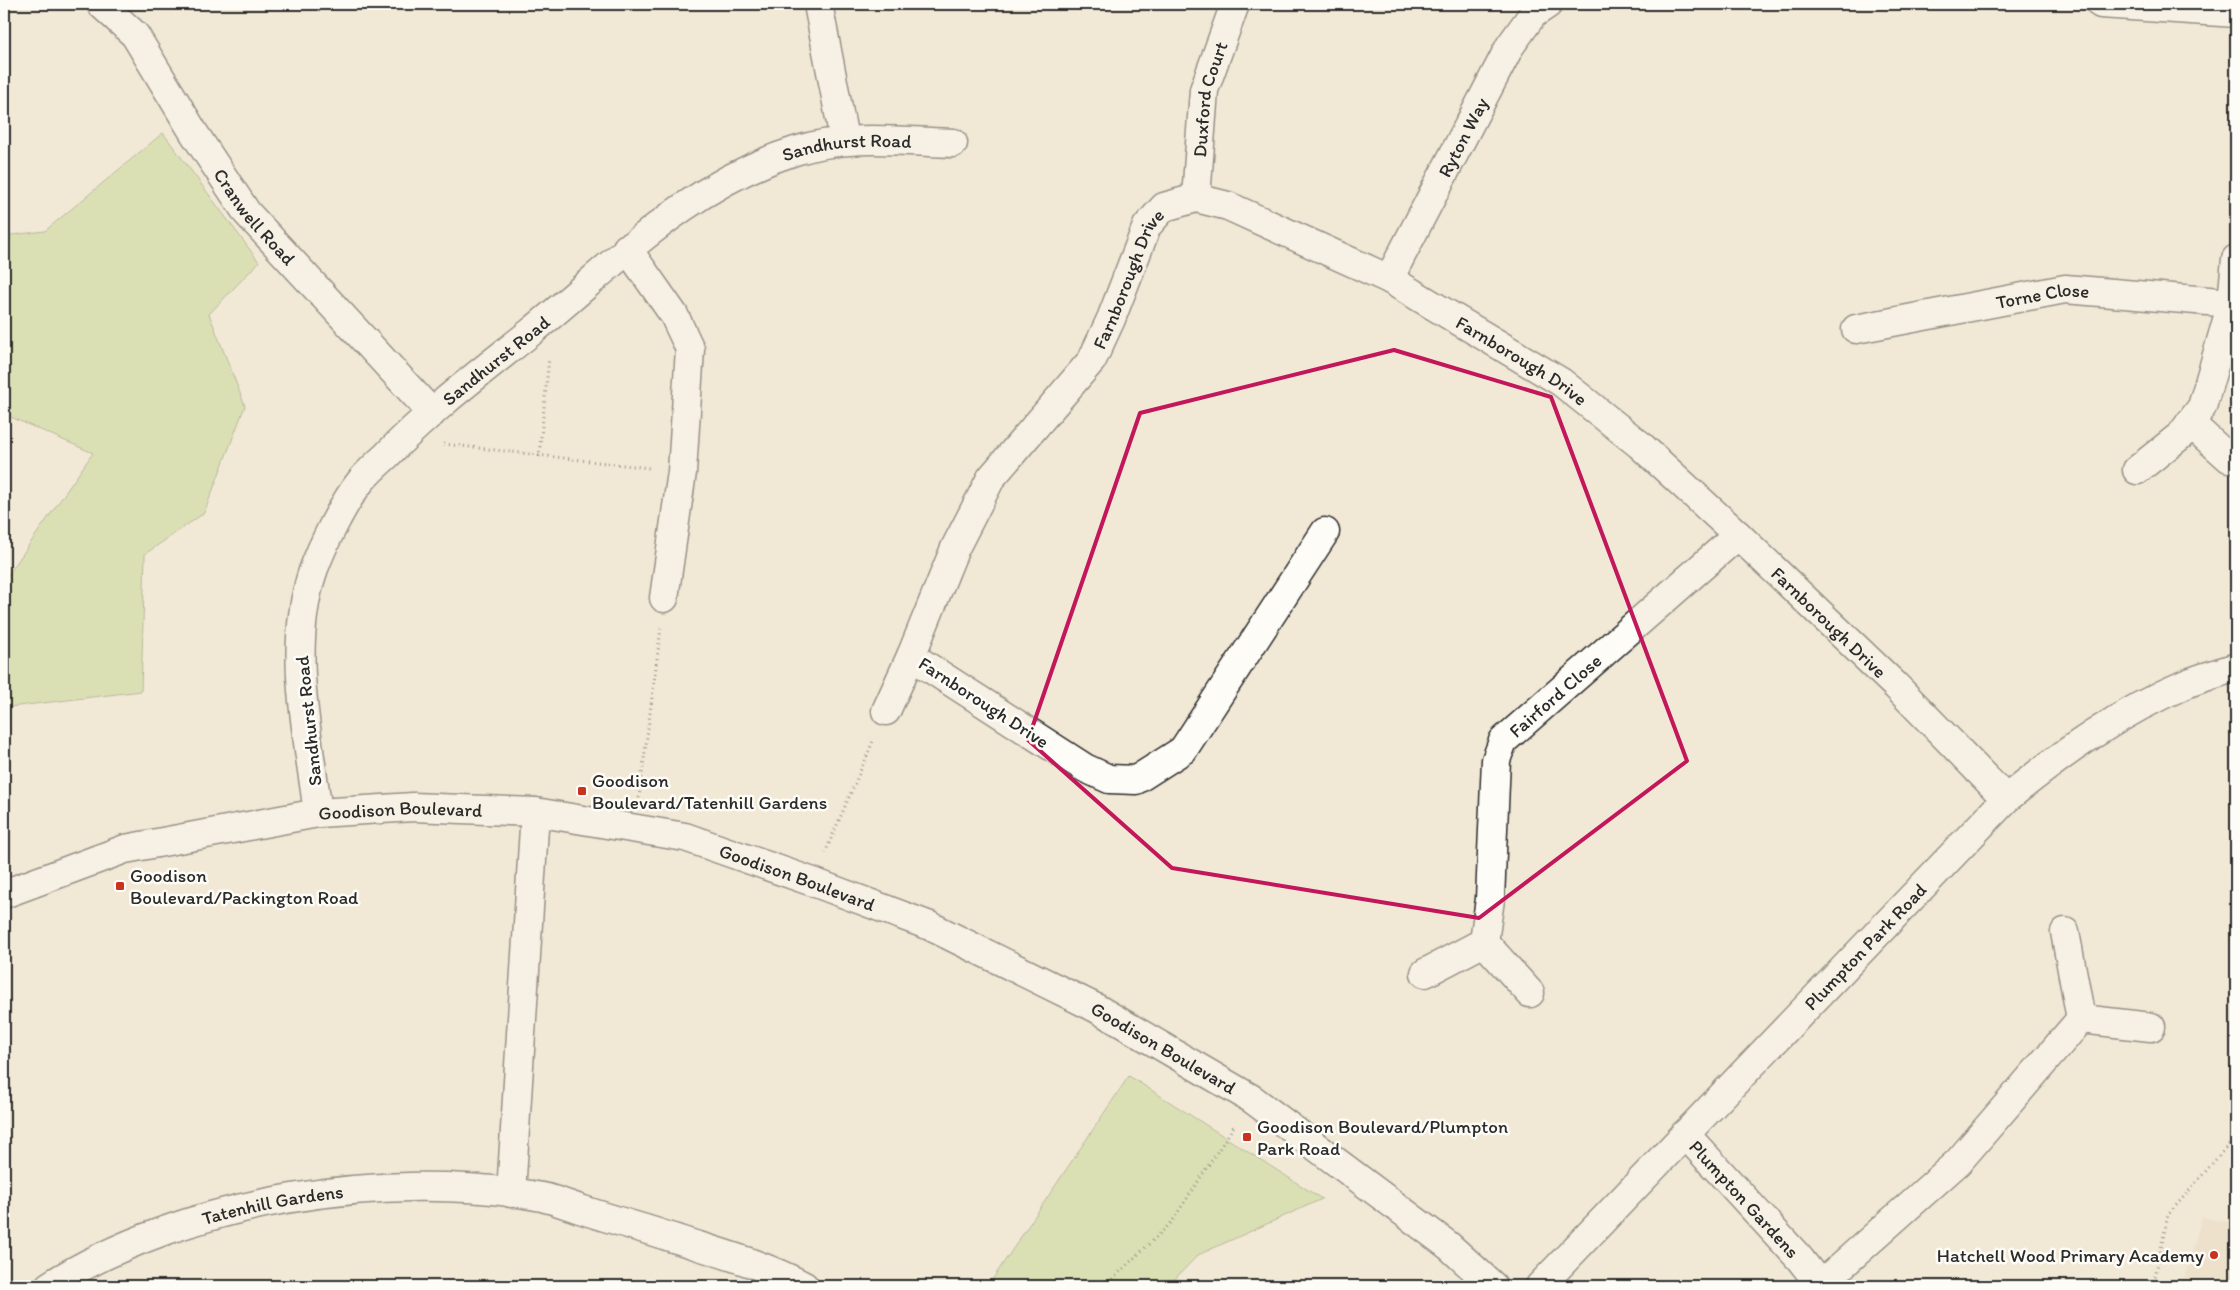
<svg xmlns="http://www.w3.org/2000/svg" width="2240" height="1290" viewBox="0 0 2240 1290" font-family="Itim,sans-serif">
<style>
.built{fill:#e8dabf}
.green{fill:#c1d78d;stroke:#76815c}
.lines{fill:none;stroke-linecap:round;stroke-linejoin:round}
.minor-casing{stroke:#2b2b2b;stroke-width:31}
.path{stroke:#2b2b2b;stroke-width:3;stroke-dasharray:1 4;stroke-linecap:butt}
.minor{stroke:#fdfcf7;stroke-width:28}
.marked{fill:none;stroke:#c2185b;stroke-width:4;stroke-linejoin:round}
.poi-dot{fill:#c8321e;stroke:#fdfcf7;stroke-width:2}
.labels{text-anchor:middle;stroke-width:5;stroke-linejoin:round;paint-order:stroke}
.street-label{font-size:19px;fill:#2b2b2b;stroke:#fdfcf7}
.poi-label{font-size:19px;fill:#2b2b2b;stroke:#fdfcf7;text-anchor:start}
</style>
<rect width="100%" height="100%" fill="#f1e8d6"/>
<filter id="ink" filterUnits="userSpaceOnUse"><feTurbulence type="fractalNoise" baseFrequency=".02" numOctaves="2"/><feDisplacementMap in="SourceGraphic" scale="10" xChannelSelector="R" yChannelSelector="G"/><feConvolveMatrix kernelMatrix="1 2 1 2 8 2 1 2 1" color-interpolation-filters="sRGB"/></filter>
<g filter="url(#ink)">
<path class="built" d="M2202,1217L2236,1224V1286H2182Z"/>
<path class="green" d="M163,133L259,262L209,314L245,406L204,513L145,554L141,691L10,707L4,817V581L93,453L4,414V236L45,231Z
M1129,1076L1322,1199L1198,1255L1168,1286H988Z"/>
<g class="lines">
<defs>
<g id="minor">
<path id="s1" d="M101,4L135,35L194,133L247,213L432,413"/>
<path d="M818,4L844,139"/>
<path d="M2101,4L2236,13"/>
<path id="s2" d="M1196,198L1204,90L1235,4"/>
<path d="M627,248L674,315L690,349L682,472L664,598"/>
<path id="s3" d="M1389,279L1510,46L1533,14L1548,4"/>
<path id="s4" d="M1856,329L2065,289L2232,303"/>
<path d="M2190,423L2229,458"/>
<path d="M2137,470L2181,435L2202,407L2232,303L2236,259"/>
<path id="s5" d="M1325,532L1183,750L1136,780L1109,779L1085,768L911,656L955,548L991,478L1092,360L1111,319L1147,226L1164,207L1196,198L1228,206L1389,279L1561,382L1640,445L1738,535L1896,686L2006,799"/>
<path d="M886,711L911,656"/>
<path id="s6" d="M318,813C308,734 287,649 313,571C322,546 343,503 360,482C367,473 377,464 386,456C430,410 481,372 531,332C616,263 687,185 795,151C846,134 900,141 953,143"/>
<path id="s7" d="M4,894L125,849L318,813L413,807L535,812L685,837L813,882L930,926L1096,1008L1252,1099L1449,1246L1493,1286"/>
<path d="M2065,932L2081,1019L2151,1027"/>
<path id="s8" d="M1484,942L1490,899L1496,760L1503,741L1738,535"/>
<path d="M1425,973L1484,942L1530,993"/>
<path id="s9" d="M1685,1134L1800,1259L1821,1286"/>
<path d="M511,1193L535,812"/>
<path d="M1820,1285L1958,1162L2081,1019"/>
<path id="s10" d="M49,1286C183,1201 386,1168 542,1197C556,1200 570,1206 583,1210C611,1219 639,1227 667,1236C713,1251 761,1263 804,1286"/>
<path id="s11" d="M1540,1286L2006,799C2061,754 2120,712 2186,684C2202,677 2220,673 2236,667"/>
</g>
</defs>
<use href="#minor" class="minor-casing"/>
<path class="path" d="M444,444L649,468
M539,457L549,358
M639,798L661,628
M825,853L874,739
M1105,1286L1171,1223L1234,1126
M2153,1286L2168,1215L2236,1136"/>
<use href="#minor" class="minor"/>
</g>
</g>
<path d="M0 0H2240V1290H0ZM1394,350L1551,397L1687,761L1479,918L1172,868L1028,740L1140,413Z" fill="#f1e8d6" fill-opacity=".55" fill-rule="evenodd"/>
<path class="marked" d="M1394,350L1551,397L1687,761L1479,918L1172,868L1028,740L1140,413Z"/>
<g class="poi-dot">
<rect x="577" y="786" width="10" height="10" rx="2.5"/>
<rect x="115" y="881" width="10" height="10" rx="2.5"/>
<rect x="1242" y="1132" width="10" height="10" rx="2.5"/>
<circle cx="2214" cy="1255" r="5"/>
</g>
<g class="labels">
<g class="street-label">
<text dy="7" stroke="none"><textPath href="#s2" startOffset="100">Duxford Court</textPath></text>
<text dy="7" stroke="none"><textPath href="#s3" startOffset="160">Ryton Way</textPath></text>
<text dy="7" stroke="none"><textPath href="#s6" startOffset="948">Sandhurst Road</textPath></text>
<text dy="7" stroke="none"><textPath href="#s1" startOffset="264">Cranwell Road</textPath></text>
<text dy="7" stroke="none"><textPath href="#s5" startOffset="1016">Farnborough Drive</textPath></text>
<text dy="7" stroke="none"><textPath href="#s4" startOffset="190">Torne Close</textPath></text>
<text dy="7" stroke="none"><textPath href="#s6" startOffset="528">Sandhurst Road</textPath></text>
<text dy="7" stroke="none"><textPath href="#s5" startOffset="1496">Farnborough Drive</textPath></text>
<text dy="7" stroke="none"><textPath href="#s5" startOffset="1901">Farnborough Drive</textPath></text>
<text dy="7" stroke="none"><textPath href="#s8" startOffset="272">Fairford Close</textPath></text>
<text transform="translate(984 702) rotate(33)" y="7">Farnborough Drive</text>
<text transform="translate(308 721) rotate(-96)" y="7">Sandhurst Road</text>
<text dy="7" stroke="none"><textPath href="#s7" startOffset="408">Goodison Boulevard</textPath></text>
<text dy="7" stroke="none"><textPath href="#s7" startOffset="814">Goodison Boulevard</textPath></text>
<text dy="7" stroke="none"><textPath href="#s11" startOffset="470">Plumpton Park Road</textPath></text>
<text dy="7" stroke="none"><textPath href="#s7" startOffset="1219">Goodison Boulevard</textPath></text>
<text dy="7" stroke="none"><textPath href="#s9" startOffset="88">Plumpton Gardens</textPath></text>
<text dy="7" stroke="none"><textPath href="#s10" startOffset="240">Tatenhill Gardens</textPath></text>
</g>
<g class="poi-label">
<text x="592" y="787">Goodison<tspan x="592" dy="22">Boulevard/Tatenhill Gardens</tspan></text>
<text x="130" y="882">Goodison<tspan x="130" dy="22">Boulevard/Packington Road</tspan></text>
<text x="1257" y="1133">Goodison Boulevard/Plumpton<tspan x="1257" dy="22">Park Road</tspan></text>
<text x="2204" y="1262" text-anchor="end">Hatchell Wood Primary Academy</text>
</g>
</g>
<rect width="2240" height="1290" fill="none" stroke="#fdfcf7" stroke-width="20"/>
<rect x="10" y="10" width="2220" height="1270" fill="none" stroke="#2b2b2b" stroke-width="2" filter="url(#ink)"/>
</svg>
